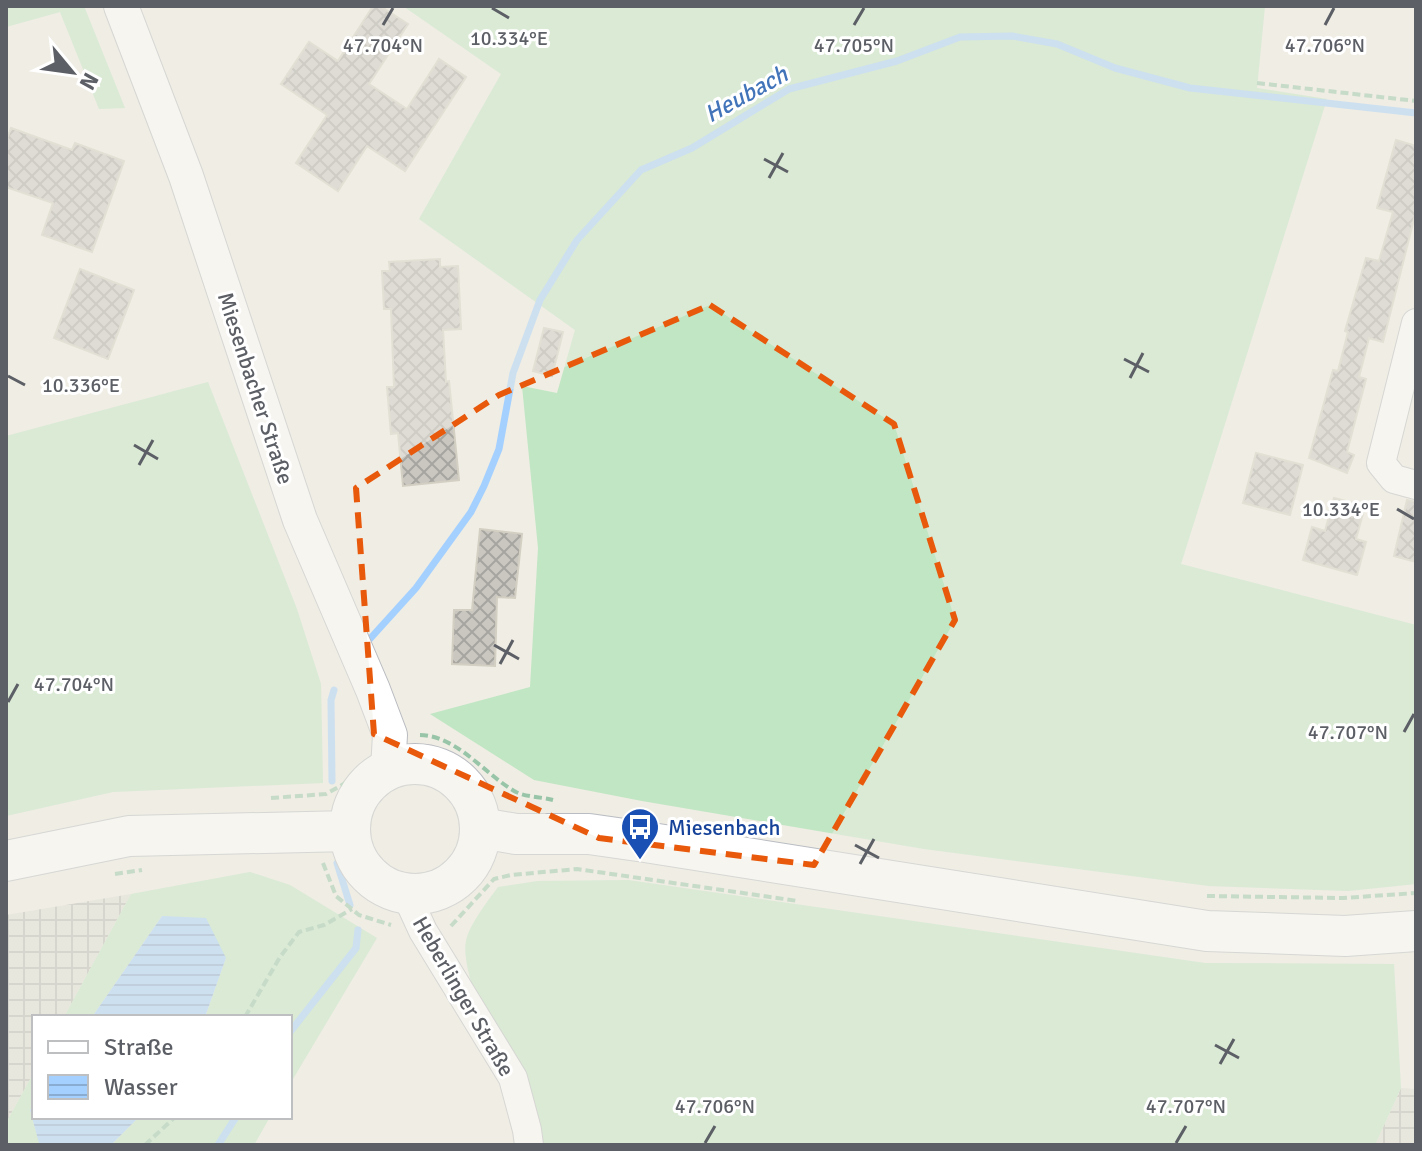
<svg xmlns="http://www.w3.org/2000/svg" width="1422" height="1151" viewBox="0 0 1422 1151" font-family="Signika,sans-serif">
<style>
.industrial{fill:url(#industrial-grid)}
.grass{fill:#c0e6c3}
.water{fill:url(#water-rules)}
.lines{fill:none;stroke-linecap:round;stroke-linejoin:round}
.stream{stroke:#a4d0ff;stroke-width:7}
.building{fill:url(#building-cross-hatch);stroke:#d3cfc2;stroke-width:2}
.minor-casing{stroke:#b9bbc0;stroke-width:30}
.tertiary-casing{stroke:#b9bbc0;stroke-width:36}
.secondary-casing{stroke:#b9bcc2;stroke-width:42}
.path{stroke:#98c5a8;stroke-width:4;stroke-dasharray:8 4;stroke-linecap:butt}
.minor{stroke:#fff;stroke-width:28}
.tertiary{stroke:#fff;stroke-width:34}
.secondary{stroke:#fff;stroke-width:40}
.marked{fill:none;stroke:#e8590c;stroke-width:6;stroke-dasharray:16 10;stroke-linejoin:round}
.ticks{fill:none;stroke:#5c5f65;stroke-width:3}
.labels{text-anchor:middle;stroke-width:6;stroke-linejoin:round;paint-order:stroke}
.street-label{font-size:22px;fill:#5c5f65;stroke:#fff}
.transit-label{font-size:22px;fill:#164399;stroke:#fff;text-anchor:start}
.water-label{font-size:24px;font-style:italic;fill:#4274ba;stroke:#fff}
.ticks-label{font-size:20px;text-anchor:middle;fill:#5c5f65;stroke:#fff;stroke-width:6;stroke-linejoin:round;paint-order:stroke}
</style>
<defs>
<pattern id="industrial-grid" width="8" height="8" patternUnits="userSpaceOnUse" patternTransform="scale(2)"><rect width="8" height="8" fill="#e0dfd8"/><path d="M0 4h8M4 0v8" fill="none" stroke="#b9b8b3"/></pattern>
<pattern id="water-rules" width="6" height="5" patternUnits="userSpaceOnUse" patternTransform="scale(2)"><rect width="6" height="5" fill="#a4d0ff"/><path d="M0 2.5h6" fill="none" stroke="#89acd2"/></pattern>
<pattern id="building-cross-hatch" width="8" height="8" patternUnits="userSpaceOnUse" patternTransform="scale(2)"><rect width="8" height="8" fill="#cac7c1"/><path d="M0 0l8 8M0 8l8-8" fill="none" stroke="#a7a5a0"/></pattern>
</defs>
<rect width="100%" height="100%" fill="#efede4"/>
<path class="industrial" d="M131,894L64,1017H34V1072L6,1123V915Z
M1401,1088L1416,1089V1145H1375Z"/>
<path class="grass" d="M6,6H84L125,108L99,109L60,12L6,27Z
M403,6H1265L1257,88L1327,99L1181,564L1416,625V884L1348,891L1209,886L924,849L642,801L534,780L430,714L530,687L538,548L522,386L557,393L575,330L419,219L501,74Z
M208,382L297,609L321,684L323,783L113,792L6,816V436Z
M250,872L290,885L377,938L290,1084V1017H205L226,958L162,916L92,1017H64L131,894Z
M628,880L1205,963L1394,964L1401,1088L1375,1145H538C520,1104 458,979 466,941C469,925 488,901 498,887L538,881Z
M34,1072V1105L30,1110L39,1142L43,1145H6V1123Z
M139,1117H270L254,1145H111Z"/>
<path class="water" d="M162,916L206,918L226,958L205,1017H92Z
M34,1105V1117H139L111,1145H43L39,1143L30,1110Z"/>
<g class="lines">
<path class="stream" d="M368,641L416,588L471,512L484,486L499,449L513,373L540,300L577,240L641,170L692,148L789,89L897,61L960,37L1012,36L1057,44L1115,68L1190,88L1416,113
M332,781L331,700L334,690
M337,863L350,905
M290,1032L356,948L358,930
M218,1145L236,1117"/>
</g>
<path class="building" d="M373,6H380L408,24L369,84L407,109L439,59L466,77L405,171L367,146L338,191L296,163L327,115L281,84L309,42L338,61Z
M11,128L72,150L75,143L124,161L92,252L42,235L53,203L6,187V142Z
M1396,140L1416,146V211L1383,342L1369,338L1359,377L1366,379L1347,452L1354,455L1347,473L1309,458L1333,370L1338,371L1348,332L1345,331L1366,258L1379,261L1393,212L1377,208Z
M440,259V267L458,266L461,329L443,330L446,382L449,381L459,480L403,486L398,433L391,434L387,387H394L391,309H384L382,271H390L389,262Z
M80,269L134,290L108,359L54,338Z
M544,328L563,332L552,376L533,371Z
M1256,453L1303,465L1290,515L1243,503Z
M1334,498L1365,506L1356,539L1366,542L1357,575L1303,560L1312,527L1325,531Z
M1407,500L1416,502V562L1394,556Z
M480,529L522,534L515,598L497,597L495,666L452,664L454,610H472Z"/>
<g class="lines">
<defs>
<path id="minor" d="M1416,323L1381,463L1394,479L1416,485
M406,894L423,931L513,1078L527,1130L529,1145"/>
<path id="tertiary" d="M121,6L186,176L300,520L373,690L390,735L388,769"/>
<path id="secondary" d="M350 829a65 65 0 1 1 130 0a65 65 0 1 1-130 0Z
M481,828L516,834H589L645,842L1207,931L1345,936L1416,931
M6,861L129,836L349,831"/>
</defs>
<use href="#minor" class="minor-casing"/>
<use href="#tertiary" class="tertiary-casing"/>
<use href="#secondary" class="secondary-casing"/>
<path class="path" d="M1257,83L1416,101
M420,735C458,736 485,775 516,792C526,797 542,797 553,800
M271,798L326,794L356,777L358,768
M323,863L336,896L359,915L391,925
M115,874L142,870
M1207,896L1343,898L1416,893
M451,926L494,879L511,875L577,869L798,901
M245,1017L280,957L299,932L324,925L352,909
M145,1145L175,1117"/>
<use href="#minor" class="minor"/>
<use href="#tertiary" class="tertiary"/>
<use href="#secondary" class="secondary"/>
</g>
<path d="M0 0H1422V1151H0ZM710,305L894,424L955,620L814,865L599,838L374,734L356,488L499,395Z" fill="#efede4" fill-opacity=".55" fill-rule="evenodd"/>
<path class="marked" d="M710,305L894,424L955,620L814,865L599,838L374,734L356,488L499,395Z"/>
<path class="ticks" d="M492,8L509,18M383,25L393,8M854,25L864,8M1325,25L1334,8M764,159L788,172M769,178L783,153M1124,359L1149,372M8,376L25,385M1130,378L1143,353M134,445L158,459M139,465L153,440M1397,509L1414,519M494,645L519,659M500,664L513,640M8,702L18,684M1404,732L1414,714M855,845L879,858M860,864L874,839M1215,1045L1239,1058M1220,1064L1234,1039M705,1143L715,1126M1176,1143L1186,1126"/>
<defs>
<symbol id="bus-pin" viewBox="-11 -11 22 30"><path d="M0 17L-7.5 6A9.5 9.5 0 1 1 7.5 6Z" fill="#1a4fb4" stroke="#fff"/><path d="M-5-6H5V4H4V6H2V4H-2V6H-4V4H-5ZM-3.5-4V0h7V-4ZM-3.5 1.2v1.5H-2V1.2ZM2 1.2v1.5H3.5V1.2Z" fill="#fff"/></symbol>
</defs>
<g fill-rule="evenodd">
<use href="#bus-pin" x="618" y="805" width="44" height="60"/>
</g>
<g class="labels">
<g class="street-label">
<text transform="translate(256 388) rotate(72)" y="8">Miesenbacher Straße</text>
<text transform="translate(464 996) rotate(60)" y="8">Heberlinger Straße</text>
</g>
<g class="transit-label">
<text x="668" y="835">Miesenbach</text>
</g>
<g class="water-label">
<text transform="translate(746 94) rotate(-29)" y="8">Heubach</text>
</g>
</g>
<g class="ticks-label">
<text x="509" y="45">10.334°E</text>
<text x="383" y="52">47.704°N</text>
<text x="854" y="52">47.705°N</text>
<text x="1325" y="52">47.706°N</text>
<text x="81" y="392">10.336°E</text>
<text x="1341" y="516">10.334°E</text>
<text x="74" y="691">47.704°N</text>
<text x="1348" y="739">47.707°N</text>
<text x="715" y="1113">47.706°N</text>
<text x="1186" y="1113">47.707°N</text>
</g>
<rect width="1422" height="1151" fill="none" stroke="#5c5f65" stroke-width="16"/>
<rect x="32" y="1015" width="260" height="104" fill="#ffffff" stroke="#bebfc1" stroke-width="2"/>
<rect x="48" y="1041" width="40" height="12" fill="#ffffff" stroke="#bebfc1" stroke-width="2"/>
<text x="104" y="1055" font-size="24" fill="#5c5f65">Straße</text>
<rect x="48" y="1075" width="40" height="24" fill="url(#water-rules)" stroke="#bebfc1" stroke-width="2"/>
<text x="104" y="1095" font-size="24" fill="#5c5f65">Wasser</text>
<g transform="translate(72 72) rotate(119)" stroke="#ffffff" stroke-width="6" paint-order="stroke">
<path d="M0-6L14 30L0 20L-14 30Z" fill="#5c5f65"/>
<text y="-12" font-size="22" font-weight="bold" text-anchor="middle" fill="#5c5f65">N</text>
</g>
</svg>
